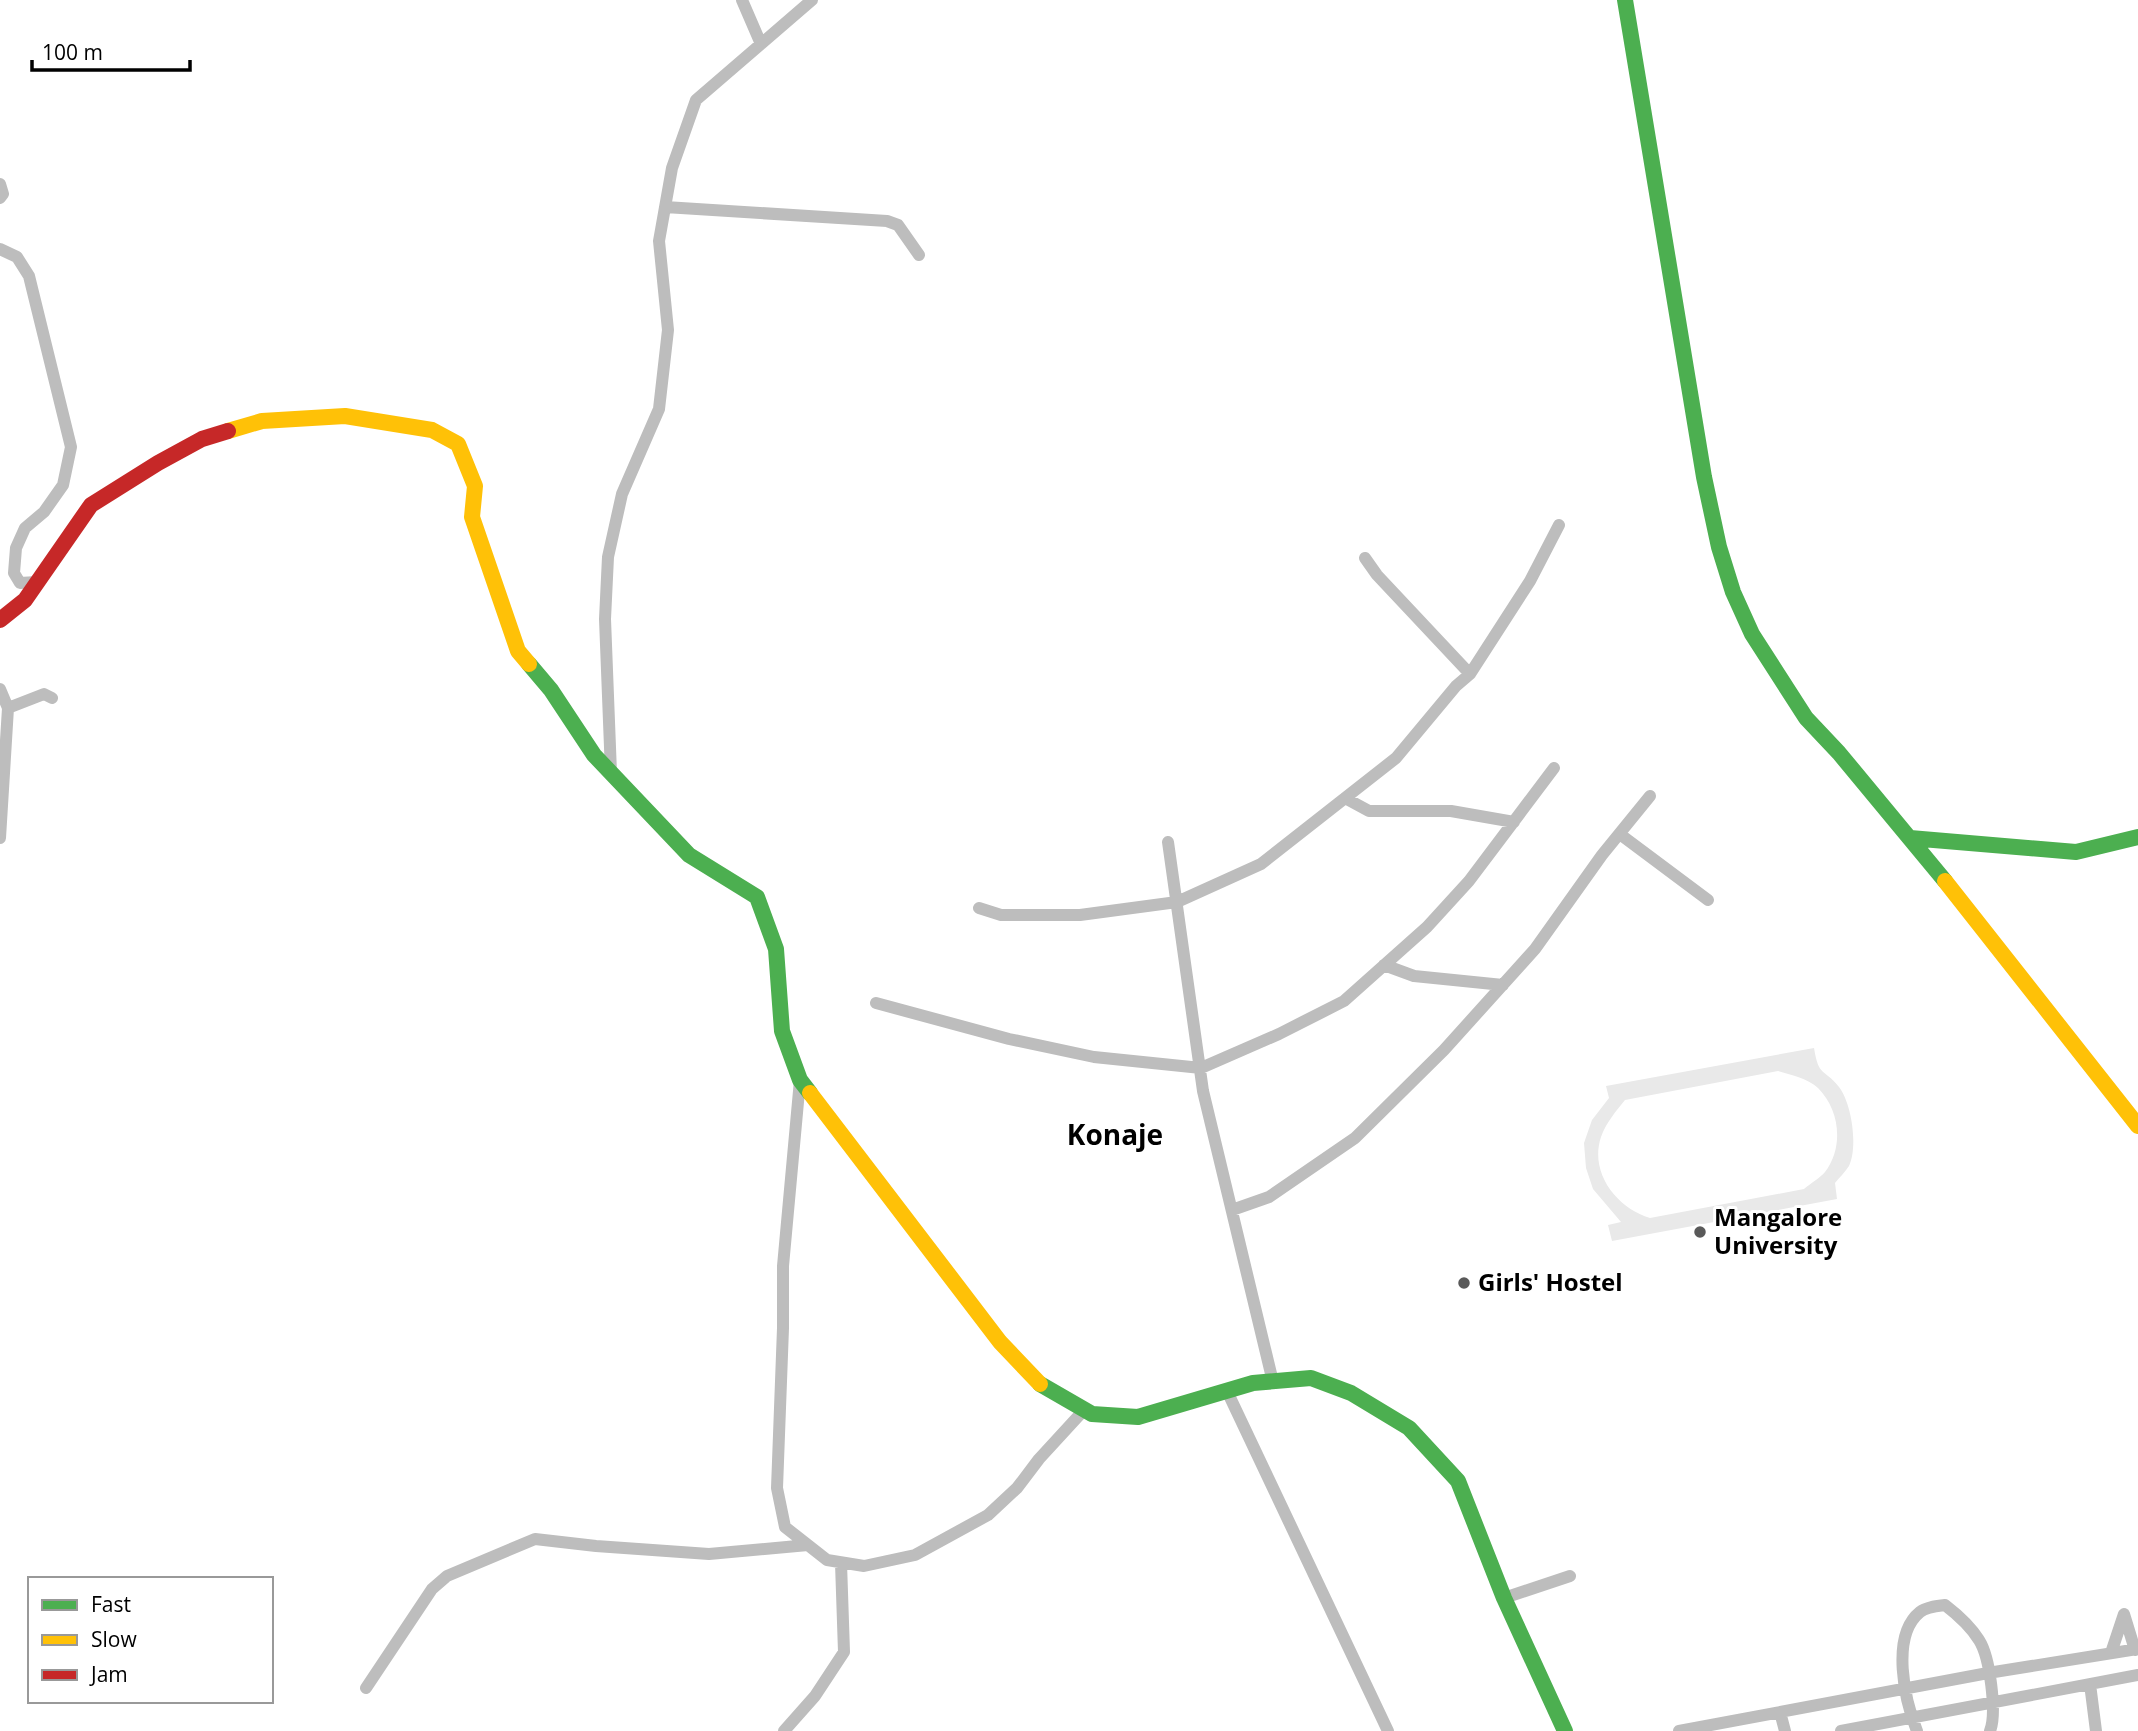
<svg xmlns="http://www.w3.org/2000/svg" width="2138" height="1731" viewBox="0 0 2138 1731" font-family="'Open Sans',sans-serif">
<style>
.garden{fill:#e9e9e9;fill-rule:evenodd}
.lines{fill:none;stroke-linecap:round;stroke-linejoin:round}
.street{stroke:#bdbdbd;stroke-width:12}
.fast{stroke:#4caf50;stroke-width:16}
.slow{stroke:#ffc107;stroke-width:16}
.jam{stroke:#c62828;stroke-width:16}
.poi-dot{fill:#595959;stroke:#fff;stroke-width:2.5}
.labels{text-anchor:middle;stroke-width:6;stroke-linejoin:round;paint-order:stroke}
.poi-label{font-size:24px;font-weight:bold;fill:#000;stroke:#fff;text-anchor:start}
.quarter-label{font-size:28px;font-weight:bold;fill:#000;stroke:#fff}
</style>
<rect width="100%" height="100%" fill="#fff"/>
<path class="garden" d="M1814,1048C1819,1078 1823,1067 1839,1087C1852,1104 1858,1147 1849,1166C1845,1172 1839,1178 1835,1183L1837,1199L1612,1241L1608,1225L1621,1222L1593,1189L1586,1168L1584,1143L1592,1120L1609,1098L1606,1086ZM1778,1071C1791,1075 1807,1078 1818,1088C1840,1110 1844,1147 1825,1172C1820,1178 1811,1183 1804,1189L1650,1218C1617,1208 1589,1173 1601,1137C1606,1123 1616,1111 1625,1100Z"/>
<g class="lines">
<path class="street" d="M742,0L761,44
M0,184L3,194L0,198
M665,207L887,221L898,225L919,255
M0,249L17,257L29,276L71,447L63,485L44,512L25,528L16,548L14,573L20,583L37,582
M1365,558L1377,575L1470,674
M0,689L8,708L0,838
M8,708L44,694L52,698
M611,773L605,619L608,557L622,494L659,409L668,330L659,241L672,168L696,100L812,0
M1345,798L1369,811H1451L1514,822
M1621,835L1708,900
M1168,842L1203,1091L1273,1382
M979,908L1001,915H1080L1177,902L1261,864L1396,758L1456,686L1470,674L1530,581L1559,525
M1384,965L1414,976L1503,985
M876,1003L1009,1039L1094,1057L1201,1068L1279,1034L1344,1001L1427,927L1469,881L1554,768
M800,1080L783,1266V1328L777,1488L785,1527L827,1560L864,1566L915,1555L988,1515L1017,1488L1039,1459L1084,1410
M1232,1210L1269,1197L1355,1138L1444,1050L1535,949L1602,855L1650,796
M1227,1391L1388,1731
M1504,1598L1570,1576
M2111,1653L2124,1614L2135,1650
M2090,1684L2096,1731
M366,1688L432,1589L447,1576L535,1539L596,1546L709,1554L808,1545
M1780,1712L1785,1731
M784,1731L815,1696L844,1652L841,1563
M1679,1731L1988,1673L2138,1649
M1841,1731L2138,1675
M1917,1731C1905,1701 1890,1636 1920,1612C1926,1607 1937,1606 1945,1605C1958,1615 1971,1627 1979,1640C1990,1657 1997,1713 1990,1731"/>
<path class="fast" d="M1625,0L1704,477L1719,547L1733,592L1752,634L1806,718L1839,753L1945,881
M529,664L551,690L594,755L689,855L757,897L776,949L782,1031L800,1080L810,1093
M1910,838L2076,852L2138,837
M1040,1384L1092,1414L1138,1417L1253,1383L1311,1378L1351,1393L1409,1428L1458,1481L1504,1598L1565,1731"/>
<path class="slow" d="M228,431L262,421L345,416L432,430L458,444L475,486L472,517L518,651L529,664
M1945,881L2138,1126
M810,1093L1000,1342L1040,1384"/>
<path class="jam" d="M0,620L25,600L91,505L158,463L202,439L228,431"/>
</g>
<g class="poi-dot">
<circle cx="1700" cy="1232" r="7"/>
<circle cx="1464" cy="1283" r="7"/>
</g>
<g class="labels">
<g class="poi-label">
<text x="1714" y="1226">Mangalore<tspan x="1714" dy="28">University</tspan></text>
<text x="1478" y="1291">Girls' Hostel</text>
</g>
<g class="quarter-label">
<text x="1115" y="1145">Konaje</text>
</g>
</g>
<rect x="28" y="1577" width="245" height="126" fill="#ffffff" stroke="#999999" stroke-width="2"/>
<rect x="42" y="1600" width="35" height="10" fill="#4caf50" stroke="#999999" stroke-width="2"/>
<text x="91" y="1612" font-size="21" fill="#000000">Fast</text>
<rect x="42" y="1635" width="35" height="10" fill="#ffc107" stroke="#999999" stroke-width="2"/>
<text x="91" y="1647" font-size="21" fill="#000000">Slow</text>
<rect x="42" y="1670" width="35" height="10" fill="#c62828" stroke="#999999" stroke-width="2"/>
<text x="91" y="1682" font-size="21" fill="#000000">Jam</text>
<path d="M32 60v10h158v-10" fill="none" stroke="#000000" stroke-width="3.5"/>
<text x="42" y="60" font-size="21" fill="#000000" stroke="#ffffff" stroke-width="5" paint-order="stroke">100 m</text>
</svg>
